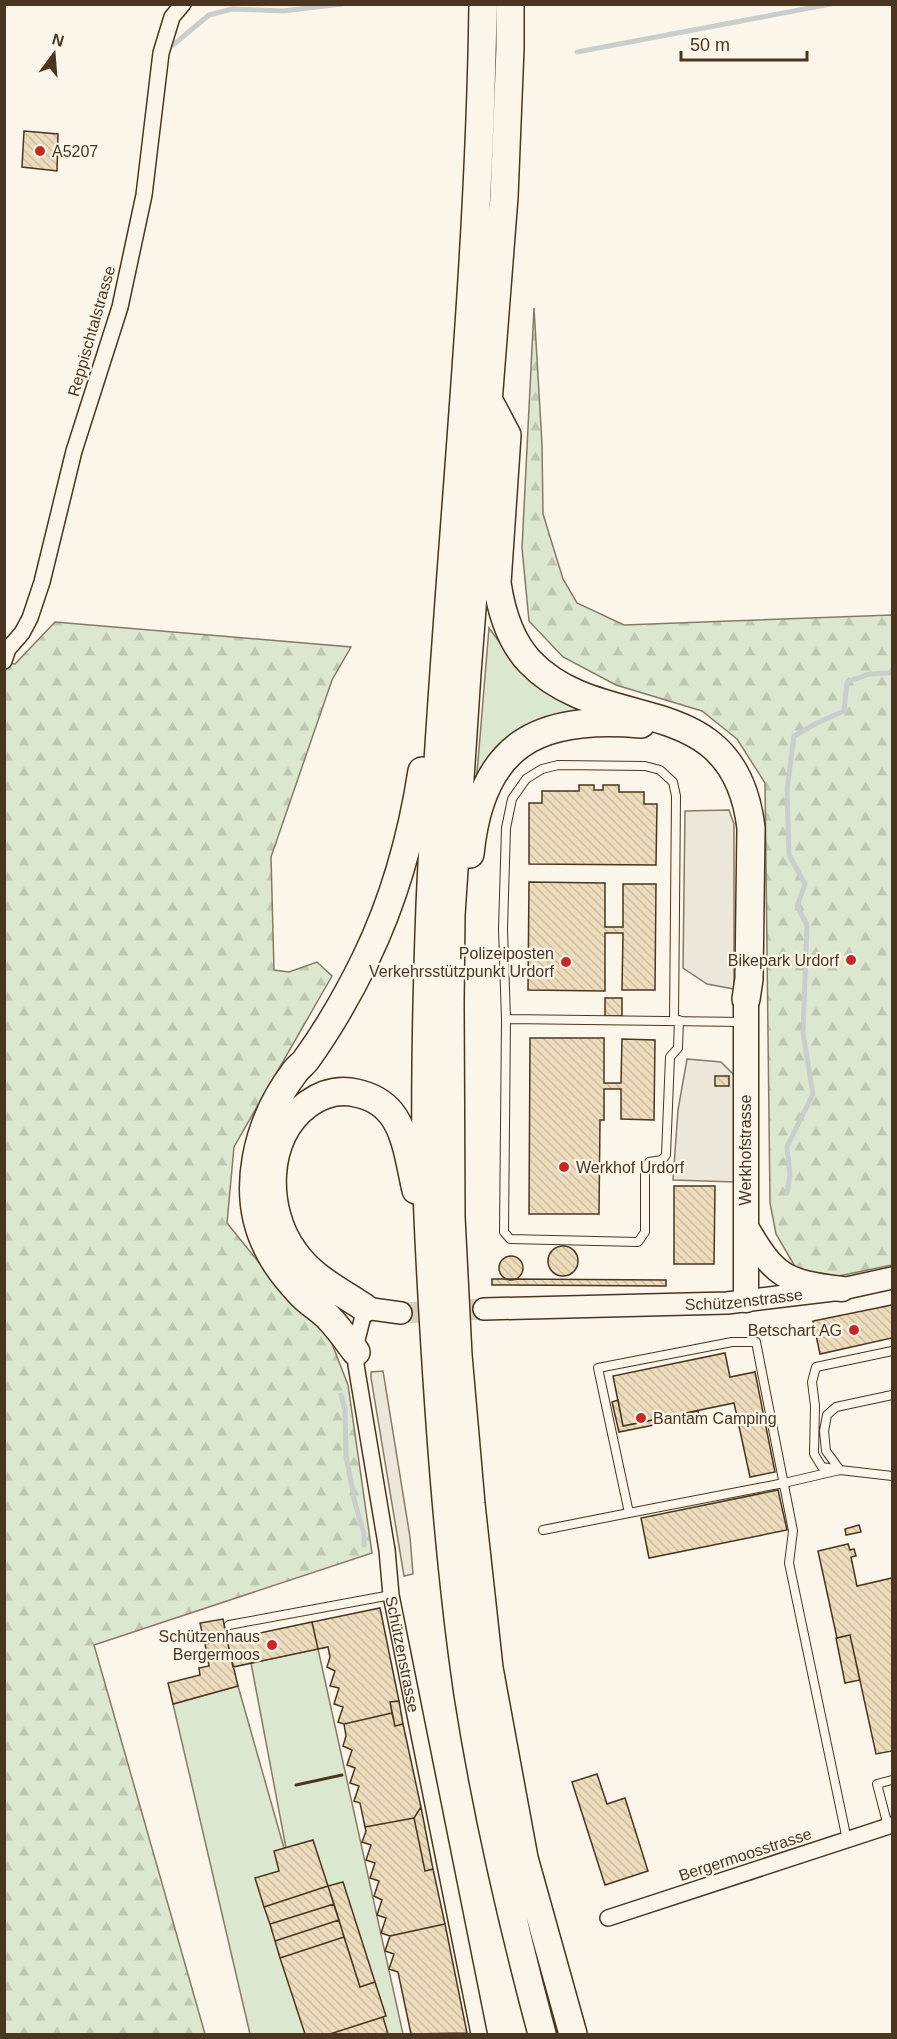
<svg xmlns="http://www.w3.org/2000/svg" width="897" height="2039" viewBox="0 0 897 2039" font-family="Helvetica,sans-serif">
<style>
.green{fill:#dce7d0;stroke:#887966;stroke-width:1.5}
.forest{fill:url(#forest-firs);stroke:#887966;stroke-width:1.5}
.parking{fill:#ede7d9;stroke:#887966;stroke-width:1.5}
.lines{fill:none;stroke-linecap:round;stroke-linejoin:round}
.stream{stroke:#c9cecd;stroke-width:5}
.building{fill:url(#building-back-hatch);stroke:#4a3520;stroke-width:1.5}
.secondary-tunnel{stroke:#d8cfc1;stroke-width:21;stroke-dasharray:21 10;stroke-linecap:butt}
.service-casing{stroke:#4a3520;stroke-width:10}
.minor-casing{stroke:#4a3520;stroke-width:18}
.secondary-casing{stroke:#4a3520;stroke-width:24}
.primary-casing{stroke:#4a3520;stroke-width:27}
.motorway-casing{stroke:#4a3520;stroke-width:30}
.service{stroke:#fbf6e9;stroke-width:8}
.minor{stroke:#fbf6e9;stroke-width:15}
.secondary{stroke:#fbf6e9;stroke-width:21}
.primary{stroke:#fbf6e9;stroke-width:24}
.motorway{stroke:#fbf6e9;stroke-width:27}
.wall{stroke:#4a3520;stroke-width:3}
.poi-dot{fill:#c62828;stroke:#fbf6e9;stroke-width:2}
.labels{text-anchor:middle;stroke-width:4.5;stroke-linejoin:round;paint-order:stroke}
.poi-label{font-size:16px;fill:#4a3520;stroke:#fbf6e9;text-anchor:end}
.street-label{font-size:16px;fill:#4a3520;stroke:#fbf6e9}
</style>
<defs>
<pattern id="forest-firs" width="22" height="20" patternUnits="userSpaceOnUse" patternTransform="scale(1.5)"><rect width="22" height="20" fill="#dce7d0"/><path d="M5 1l3.5 6h-7zM16 11l3.5 6h-7z" fill="#bec7b2"/></pattern>
<pattern id="building-back-hatch" width="6" height="6" patternUnits="userSpaceOnUse" patternTransform="scale(1.5)"><rect width="6" height="6" fill="#ecdcbc"/><path d="M-1 5l2 2M0 0l6 6M5-1l2 2" fill="none" stroke="#ccbda1"/></pattern>
</defs>
<rect width="100%" height="100%" fill="#fbf6e9"/>
<path class="green" d="M489,628L514,662L546,690L590,715L547,717L511,738L477,773Z
M318,1649L403,2034H250L173,1704L238,1686L290,1869L251,1663Z"/>
<path class="forest" d="M534,308L542,444L543,514L563,579L577,603L624,625L892,615V1265L829,1278L797,1270L776,1234L770,1203L765,783L737,739L702,711L616,685L563,657L529,621L522,548Z
M55,622L351,647L332,680L271,857L274,970L289,972L317,962L332,976L234,1147L227,1223L278,1286L329,1336L348,1385L372,1553L94,1645L205,2034H5L4,663L15,664Z"/>
<path class="parking" d="M729,810L734,824V989L707,984L683,968L685,811Z
M687,1059L721,1062L734,1075L736,1182L673,1180L678,1110Z
M383,1371L410,1537L413,1574L404,1576L371,1378V1372Z"/>
<g class="lines">
<path class="stream" d="M173,45L209,15L232,9L283,11L342,4
M577,52L831,4
M787,1193L790,1175L787,1147L813,1094L803,1033L807,925L797,906L805,884L789,855L787,790L794,736L819,722L844,711L847,682L869,674L890,673L892,670
M341,1395L345,1410L346,1456L355,1503L364,1534V1545"/>
</g>
<path class="building" d="M24,131L58,134L57,171L22,167Z
M579,785H594V790H603V785H619V792H644V804H657L656,865L529,864V803H542V791H579Z
M529,882L605,883V927H623V884H656L655,990H622L623,933H605V991L528,990Z
M605,998H622V1016H605Z
M530,1038H604V1083H621L622,1039L655,1040L654,1120L621,1119V1089H604V1120H600L599,1214H529Z
M715,1076H729V1086H715Z
M674,1186H715L714,1264H674Z
M548 1261a15 15 0 1 1 30 0a15 15 0 1 1-30 0Z
M499 1268a12 12 0 1 1 24 0a12 12 0 1 1-24 0Z
M492,1279L666,1280V1286L492,1285Z
M892,1305V1338L820,1354L813,1321Z
M725,1353L730,1377L755,1372L775,1472L750,1477L734,1403L623,1426L613,1376Z
M618,1400L623,1426L698,1411L699,1416L619,1432L612,1402Z
M778,1490L787,1530L649,1558L641,1518Z
M859,1525L861,1532L846,1535L845,1529Z
M848,1544L850,1550L854,1549L856,1556L851,1557L857,1586L892,1578V1751L876,1754L850,1635L837,1638L818,1551Z
M380,1608L399,1701L390,1702L392,1713L344,1724L338,1722L343,1707L334,1704L339,1688L330,1686L335,1671L327,1667L330,1657L328,1647L318,1649L312,1622Z
M223,1619L227,1640L205,1644L200,1623Z
M312,1622L318,1649L233,1667L227,1640Z
M850,1635L860,1680L845,1683L836,1638Z
M227,1640L238,1686L173,1704L168,1683L200,1675L199,1668L209,1666L205,1644Z
M399,1701L403,1724L395,1726L390,1702Z
M392,1713L395,1726L403,1724L421,1807L414,1818L365,1827L360,1803L354,1801L359,1786L350,1783L355,1768L347,1765L352,1750L343,1746L346,1736L344,1724Z
M597,1774L607,1804L625,1798L648,1871L605,1885L572,1782Z
M421,1807L433,1869L425,1871L414,1818Z
M414,1818L425,1871L433,1869L445,1924L390,1936L381,1933L386,1918L377,1915L382,1900L374,1896L379,1881L370,1878L375,1863L366,1860L371,1845L362,1842L366,1831L365,1827Z
M313,1840L328,1886L264,1907L255,1878L279,1871L274,1851Z
M343,1882L375,1982L360,1987L328,1886Z
M328,1886L334,1904L270,1924L264,1907Z
M334,1904L339,1920L275,1941L270,1924Z
M339,1920L344,1937L280,1958L275,1941Z
M445,1924L467,2033L411,2034L398,1972L389,1969L394,1954L385,1951L390,1936Z
M344,1937L360,1987L375,1982L386,2016L330,2034H305L280,1958Z
M383,2017L388,2034H330Z"/>
<g class="lines">
<path class="secondary-tunnel" d="M401,1313L484,1309"/>
<defs>
<path id="service" d="M506,1019L744,1022
M674,1020L676,796L673,782L660,770L645,766L558,765L542,769L526,779L512,799L506,828L503,929L506,1019L504,1232L510,1239L638,1242L645,1232V1171L649,1162L662,1160L666,1155L670,1057L678,1048L679,1020
M835,1469L822,1467L814,1454L815,1406L812,1382L816,1367L892,1351
M840,1470L826,1451L824,1431L827,1415L836,1407L892,1395
M629,1513L784,1483L840,1470L892,1476
M543,1530L629,1513L598,1368L732,1342H756L793,1531L789,1563L847,1840
M229,1625L391,1595
M888,1826L877,1784L892,1780"/>
<g id="minor">
<path d="M4,661L8,649L22,633L30,618L42,582L74,451L120,307L144,195L161,53L172,17L183,4"/>
<path id="s1" d="M365,1308L357,1340L356,1365L387,1550L391,1595L479,2034"/>
<path d="M608,1918L892,1825"/>
</g>
<g id="secondary">
<path d="M365,1308L401,1313"/>
<path id="s2" d="M484,1309L727,1303L842,1289L892,1278"/>
</g>
<path id="primary" d="M746,999V1300
M746,1227C775,1277 785,1282 842,1289"/>
<path id="motorway" d="M483,4C479,306 443,605 430,906C427,988 425,1070 426,1152C427,1217 431,1282 435,1347C442,1463 451,1579 468,1694C486,1809 512,1922 542,2034
M510,4V48L504,197L467,673L451,915L450,1003L451,1217L458,1355L471,1504L489,1668L524,1858L573,2034
M489,401L507,435L497,583C501,610 510,641 530,662C603,738 734,685 751,828L749,979L746,999
M470,854C481,744 537,715 641,724
M365,1308C340,1291 312,1278 294,1252C263,1210 263,1136 308,1104C322,1094 339,1089 356,1093C370,1096 381,1101 391,1113C407,1133 410,1165 416,1190
M356,1352C347,1340 338,1327 327,1316C319,1308 308,1302 300,1293C288,1280 275,1264 268,1249C239,1193 257,1122 294,1073C297,1068 302,1065 306,1060C329,1028 349,993 366,958C395,898 412,836 422,771"/>
</defs>
<use href="#service" class="service-casing"/>
<use href="#minor" class="minor-casing"/>
<use href="#secondary" class="secondary-casing"/>
<use href="#primary" class="primary-casing"/>
<use href="#motorway" class="motorway-casing"/>
<use href="#service" class="service"/>
<use href="#minor" class="minor"/>
<use href="#secondary" class="secondary"/>
<use href="#primary" class="primary"/>
<use href="#motorway" class="motorway"/>
<path class="wall" d="M296,1785L342,1775"/>
</g>
<g class="poi-dot">
<circle cx="40" cy="151" r="6"/>
<circle cx="851" cy="960" r="6"/>
<circle cx="566" cy="962" r="6"/>
<circle cx="564" cy="1167" r="6"/>
<circle cx="854" cy="1330" r="6"/>
<circle cx="641" cy="1418" r="6"/>
<circle cx="272" cy="1645" r="6"/>
</g>
<g class="labels">
<g class="poi-label">
<text x="52" y="157" text-anchor="start">A5207</text>
<text x="554" y="959">Polizeiposten<tspan x="554" dy="18">Verkehrsstützpunkt Urdorf</tspan></text>
<text x="839" y="966">Bikepark Urdorf</text>
<text x="576" y="1173" text-anchor="start">Werkhof Urdorf</text>
<text x="842" y="1336">Betschart AG</text>
<text x="653" y="1424" text-anchor="start">Bantam Camping</text>
<text x="260" y="1642">Schützenhaus<tspan x="260" dy="18">Bergermoos</tspan></text>
</g>
<g class="street-label">
<text transform="translate(91 331) rotate(-74)" y="6">Reppischtalstrasse</text>
<text transform="translate(745 1150) rotate(-90)" y="6">Werkhofstrasse</text>
<text dy="6" stroke="none"><textPath href="#s2" startOffset="260">Schützenstrasse</textPath></text>
<text dy="6" stroke="none"><textPath href="#s1" startOffset="351">Schützenstrasse</textPath></text>
<text transform="translate(745 1854) rotate(-18)" y="6">Bergermoosstrasse</text>
</g>
</g>
<rect width="897" height="2039" fill="none" stroke="#4a3520" stroke-width="12"/>
<g transform="translate(54 54) rotate(16)" stroke="#fbf6e9" stroke-width="4.5" paint-order="stroke">
<path d="M0-4.5L10 22L0 15L-10 22Z" fill="#4a3520"/>
<text y="-9" font-size="16" font-weight="bold" text-anchor="middle" fill="#4a3520">N</text>
</g>
<path d="M681 51v9h126v-9" fill="none" stroke="#4a3520" stroke-width="3"/>
<text x="690" y="51" font-size="18" fill="#4a3520" stroke="#fbf6e9" stroke-width="4.5" paint-order="stroke">50 m</text>
</svg>
